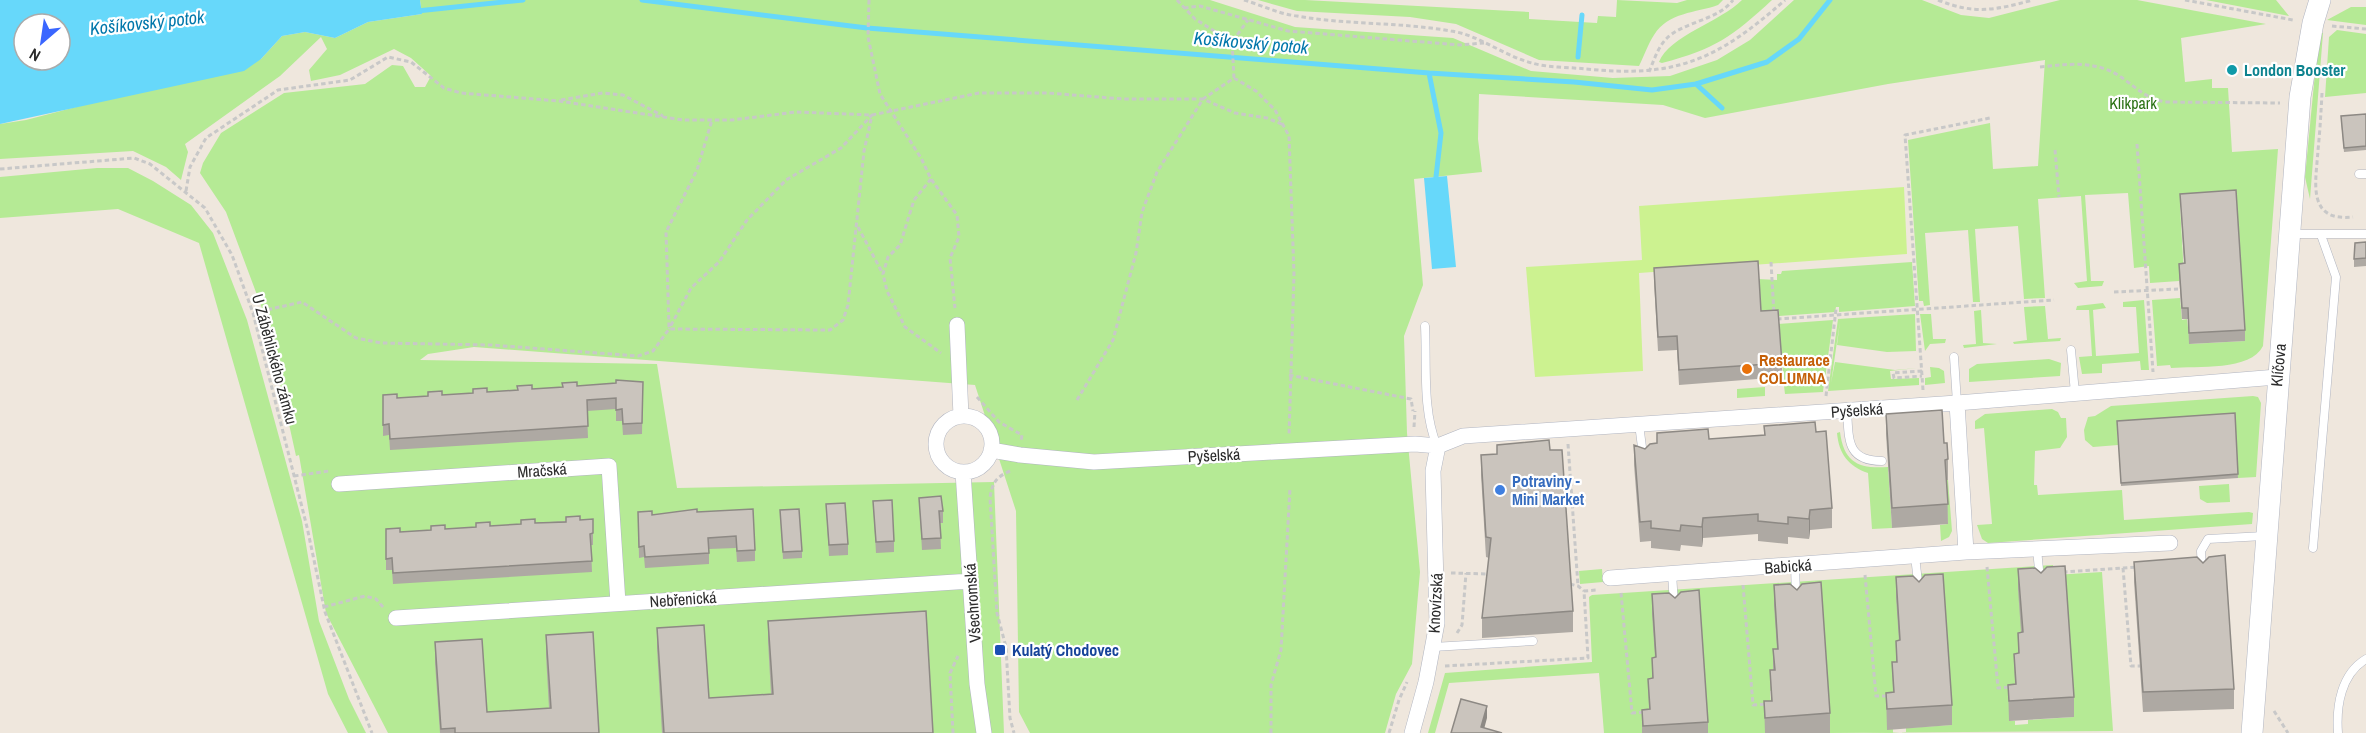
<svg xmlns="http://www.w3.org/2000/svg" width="2366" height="733" viewBox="0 0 2366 733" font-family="'Archivo Narrow',sans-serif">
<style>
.green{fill:#b5ea95;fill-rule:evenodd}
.pitch{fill:#ccf290}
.water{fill:#67d8fa;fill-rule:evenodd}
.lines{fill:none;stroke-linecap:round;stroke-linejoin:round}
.stream{stroke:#67d8fa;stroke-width:5}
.lane-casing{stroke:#b1b5c1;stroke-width:9}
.street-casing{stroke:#b1b5c1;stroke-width:16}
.secondary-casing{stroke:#b1b5c1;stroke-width:22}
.path{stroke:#c8c8c8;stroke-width:3;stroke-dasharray:4.5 3;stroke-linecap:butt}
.lane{stroke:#fff;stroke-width:8}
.street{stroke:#fff;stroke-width:15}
.secondary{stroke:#fff;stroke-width:21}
.wall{fill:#aea9a3}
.shaded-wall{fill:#8d8984}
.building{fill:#cac4bd;stroke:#8d8984;stroke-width:1.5}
.culture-dot{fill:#0f9aa8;stroke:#fff;stroke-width:2}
.food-dot{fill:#e8710a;stroke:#fff;stroke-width:2}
.shop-dot{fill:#3f7fe0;stroke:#fff;stroke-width:2}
.transit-dot{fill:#1a4fb4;stroke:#fff;stroke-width:2}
.labels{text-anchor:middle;stroke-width:4.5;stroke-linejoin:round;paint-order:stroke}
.culture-label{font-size:16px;font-weight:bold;fill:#0d838f;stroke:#fff;text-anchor:start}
.park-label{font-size:16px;fill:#2b7114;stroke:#fff}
.street-label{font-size:16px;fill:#2c2c2c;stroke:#fff}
.food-label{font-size:16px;font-weight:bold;fill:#c56008;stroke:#fff;text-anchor:start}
.shop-label{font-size:16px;font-weight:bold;fill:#366cbe;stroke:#fff;text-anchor:start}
.transit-label{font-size:16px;font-weight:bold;fill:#164399;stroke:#fff;text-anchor:start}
.water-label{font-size:18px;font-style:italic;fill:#0177ab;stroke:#fff}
</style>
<rect width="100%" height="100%" fill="#efe7dd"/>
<path class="green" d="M415,0H1210L1295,27L1453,38L1531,71L1613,78L1670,76L1717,60L1750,40L1794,0H1922L1961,15L1989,18L2060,0H2137L2266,24L2181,38L2185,82L2212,79V88H2228L2232,152L2278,149L2263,346C2251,371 2197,366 2171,368L2170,365L2157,366L2152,300L2180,298L2182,320L2187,319L2190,344L2245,341L2180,206L2184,275L2179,276V281L2150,283L2149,266L2134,268L2128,193L2085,195L2091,281H2104L2102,286L2078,288L2074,283L2087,281L2081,196L2038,199L2045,298L2024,299L2018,226L1975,229L1980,302H1973L1968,230L1925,233L1930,305L1924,306L1923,301H1919L1908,140L1990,123L1993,169L2038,166L2045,60L1888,84L1705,118L1663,105L1479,94L1478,139L1482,172L1414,179L1423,285L1404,336L1407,433L1420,572L1412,664L1396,694L1385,733H1030L1019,712L1016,511L975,385L474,347L428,354L420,360L657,364L677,488L994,482L1004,733H388L326,613L299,455L296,456L266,319L226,212L200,173L203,163L221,133L284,93L365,84L392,65L403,66L415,87H425L431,76L411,58L394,49L340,75L311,81L309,70L327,49L321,37L280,76L185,144L188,152L181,180L166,167L133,151L0,159V124L26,120L261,59L282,36L305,32L335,38L368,22L422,14L420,0Z
M1258,0H1305L1529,12V19L1597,23L1598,16L1616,17L1617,0L1677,3L1687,0H1723L1718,5C1696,13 1668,12 1654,35C1648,44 1644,56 1639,66L1539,60L1456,24L1410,17L1297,11Z
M1742,0H1772C1732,37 1715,49 1662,63L1659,62C1669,36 1720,22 1742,0Z
M2206,0H2276L2289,16Z
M2351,7H2366V25L2327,20Z
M2337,30L2366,34V93L2325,97L2329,37Z
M2319,32L2323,33L2310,199L2305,177Z
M97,168H128L153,181L191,205L213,233L247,320L302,521L319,621L349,699L366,733H348L328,694L199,243L118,209L0,218V177Z
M1912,262L1915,306L1839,312V307H1836L1835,312L1779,316V310L1760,311L1758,279L1777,280V274H1781L1782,271Z
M2144,300L2149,370H2141L2140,361L2102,364V373L2082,374L2079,357L2092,356L2089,310H2076L2077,306L2103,303L2106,308L2093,310L2096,356L2139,353L2136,307H2123V302Z
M2045,306L2048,339L2061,338L2060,341L2014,344L2013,342L2027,340L2024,307Z
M1981,310L1983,343L1997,344L1964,348L1963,345L1976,344L1974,311Z
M1915,314L1916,351L1887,352L1837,345L1840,321L1831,383L1835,362L1895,370L1917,368L1890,371L1891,379L1919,378V385L1828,391L1838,319Z
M1920,314H1931L1933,339H1946L1945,343L1930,344L1925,351Z
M1833,320L1825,379L1784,382L1778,324Z
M2049,359L2061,363L2060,376L1969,382V369L1977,364Z
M1930,367L1939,368L1944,371L1945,383L1925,385V378L1931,377Z
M1824,383L1823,392L1785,394L1784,386Z
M1765,387V396L1737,398V389Z
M2253,396L2258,397L2261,403L2256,477L2238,478L2235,417L2117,425L2118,445L2093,447L2085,440L2084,430L2088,417L2095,416L2111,406Z
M2052,409L2058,412L2061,418H2066L2067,437L2060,448L2035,451L2034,485H2037L2038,495L2122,490L2124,520L2249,512L2253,513L2252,524L1988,543L1982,539L1977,525L1992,524L1984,428L1975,429V421L1985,414Z
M1840,432C1844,463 1859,469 1888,467L1892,528L1872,529L1868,473C1848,466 1839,454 1837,433Z
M1945,480H1948L1952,531L1949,537L1941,541L1940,525L1948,524Z
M2229,484L2230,502L2207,503L2200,499L2199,486Z
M2053,565L2054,575L2102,572L2113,731L1829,733L1778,669L1775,690L1770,691L1772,721L1765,733H1707L1656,677L1650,729L1642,730V733H1604L1599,673L1449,683L1435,733H1428L1445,673L1592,662L1589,597L1592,595ZM2023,652L2074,717L2028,720V724L2015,725V721H2009L2016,704ZM1900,661L1952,725L1906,728V732L1893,733V729H1887L1894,713Z
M1602,569L1603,582L1580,584L1579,571Z"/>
<path class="pitch" d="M1904,187L1907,254L1639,273L1643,371L1535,377L1526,267L1642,260L1639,206Z"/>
<path class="water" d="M0,0H420L422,14L368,22L335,38L305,32L282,36L261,59L244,71L0,124ZM24,24H60V60H24Z
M1447,176L1456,267L1432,269L1424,178Z"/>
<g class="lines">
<path class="stream" d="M642,0L867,28L1429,73L1574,82L1652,90L1696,84L1767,62L1799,39L1830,0
M417,11L523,0
M1578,57L1582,15
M1429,73L1441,133L1436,177
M1696,84L1722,108"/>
<defs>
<path id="lane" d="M2359,174H2366
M2293,234H2366
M1425,326C1427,365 1422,410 1437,446
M2071,350L2075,393
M1954,357L1957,403
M1847,410C1849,439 1846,461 1882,461
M1639,424L1643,455
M2313,548L2336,277L2321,235
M2037,549L2040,580
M1915,556L1919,591
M1795,565L1796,597
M2202,571L2201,551L2208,539L2264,536
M1672,573L1674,605
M1433,647L1533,641
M2338,733C2336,706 2341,674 2366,659"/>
<path id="street" d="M957,325L961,416
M1957,403L1966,552
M936 444a28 28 0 1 1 56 0a28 28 0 1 1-56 0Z
M991,450L1020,455L1094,462L1415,444L1438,446L1463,436L1957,403L2277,377
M963,472L977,684L984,733
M339,484L609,466L618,603
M1610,578L1966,552L2170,543
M396,618L971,581
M1412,733L1426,682L1437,623L1433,471L1438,446"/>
<path id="secondary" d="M2252,733L2300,97L2313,23L2320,0"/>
</defs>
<use href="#lane" class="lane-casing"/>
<use href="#street" class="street-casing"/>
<use href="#secondary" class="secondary-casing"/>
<path class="path" d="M869,0L868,37L880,94L921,158L931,179L957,215L959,237L950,258L955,308
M1177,0L1195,19L1232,42
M1244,0C1261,5 1279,14 1297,16C1348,25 1400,22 1451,31C1479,35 1504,56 1532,63C1549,68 1569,67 1586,69C1677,78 1717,60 1785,0
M1938,0C1975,15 1995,10 2033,0
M2185,0L2293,20
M1184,8L1200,6L1288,31L1460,45L1484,43
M2332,26L2366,29
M2040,67C2069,64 2095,60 2121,77C2138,89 2144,97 2165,102L2280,103
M1649,72C1654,60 1658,47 1667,38C1685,21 1717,21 1733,0
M1234,78L1256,91L1275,110L1289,136L1294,274L1289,436
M1234,78L1232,42L1248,20
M2322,93C2321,112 2320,131 2318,150C2316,182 2306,222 2353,217
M561,100L603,93L623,95L663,116
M2137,144L2153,372
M2055,150L2059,197
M0,169L134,158L150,164L205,208L232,255L253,313L307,527L325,612L372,733
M931,179L914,200L900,245L888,257L883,274L887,291L905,327L941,353
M186,191L190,167L206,138L278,90L350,80L388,57L411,62L444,88L461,93L559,101L683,120H732L796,112L872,115L979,93H1048L1123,99H1203L1235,113L1267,118L1284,125
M858,227L883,274
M1771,262L1774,314
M2114,292L2178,289
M253,313L302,302L356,338L381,343L491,345L638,356L653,351L669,329L830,330L843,320L848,305L864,151L872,115L841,148L786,180L747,220L719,262L691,288L669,329
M1777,319L2054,300
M669,327L666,232L697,170L712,120
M1922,371L1893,373L1894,378L1922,376
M1289,375L1411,399L1413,411
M1779,385L1827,381
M1923,390L1905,135L1990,118
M1826,396L1836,309
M977,397L999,422L1022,435L1021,441
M1077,400L1113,340L1136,253L1142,212L1157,172L1203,99L1234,78
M1414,427L1415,411
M1568,444L1578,586
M1010,471C996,477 992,483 990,498L997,613L1006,647L1010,718L1014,733
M294,476L329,471
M1987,567L1998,688L2011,687
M2123,568L2131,666H2140
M2063,572L2137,567
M1451,573L1489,574
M1865,575L1876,696H1888
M1570,584L1578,586L1584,591
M1743,585L1753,705L1767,704
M1621,593L1632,713L1646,712
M324,607L365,596L376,599L383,607
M1457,633L1462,625L1466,573
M1445,666L1588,658L1584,591L1597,590
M2274,711L2288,733
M953,733L950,673L958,656
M1271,733V685L1281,650L1290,488
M1389,733L1399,700L1407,682"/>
<use href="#lane" class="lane"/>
<use href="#street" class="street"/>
<use href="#secondary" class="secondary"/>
</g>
<path class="wall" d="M2366,114V150L2344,152L2341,120Z
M2180,194L2245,330V341L2189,344L2188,319H2182L2179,275V264L2184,263Z
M2366,242V266L2354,267V259Z
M1654,268L1761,311L1782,363V377L1679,385L1677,350L1658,351L1654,282Z
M643,382L642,434L623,435L622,421H616V409L587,411L588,438L390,450L389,435L383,436V395L397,398L428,397Z
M2235,413L2238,478L2121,486L2117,421Z
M1886,414L1948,459V480H1947L1948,524L1892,528L1886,434Z
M1764,426L1816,432L1832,508V528L1810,530L1809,539L1788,537V544L1758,541V534L1703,538L1702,547L1681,545L1680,551L1651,548V541L1640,542L1634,465V445L1645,449L1657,444V433L1709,439L1764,435Z
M1497,445L1550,450L1573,611V632L1482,638V618L1489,558L1486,557L1481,475V455L1497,454Z
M919,498L943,511V523H940L941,549L922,550Z
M873,501L894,541V552L876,553Z
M826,504L848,544V555L829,556Z
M780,510L802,551V558L783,559Z
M638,512L652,515L697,512L755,550V561L737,562L736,548L709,549V564L645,568L644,557L639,558Z
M580,520L593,533V545H591L592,572L393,584L392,570H386V529L400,532Z
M2134,562L2203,563L2234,689V709L2143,712L2134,582Z
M2018,569L2074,697V717L2009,721L2008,685L2015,684L2014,654L2018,653V633L2021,632L2018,589Z
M1896,577L1952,705V725L1887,730L1886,693H1893L1892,662H1896V641H1899L1896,597Z
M1774,585L1830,713V733H1765L1764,701H1771L1770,670H1773V649H1777L1774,605Z
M1652,594L1708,722V733H1642V710L1649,709L1648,679L1652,678V658L1655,657L1652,614Z
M768,621L933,733H662L657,648V628L709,698L771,694L768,641Z
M546,635L599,733H440L435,663V642L487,712L549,708L546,655Z"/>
<path class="shaded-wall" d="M1810,510V530L1809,539V519Z
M1703,518V538L1702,547V527Z
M1487,706V718L1483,733L1481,727Z"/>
<path class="building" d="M2366,114V146L2344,148L2341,116Z
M2236,190L2245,330L2189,333L2188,308H2182L2179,264L2185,263L2180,194Z
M2366,242V258L2354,259L2355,243Z
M1758,261L1761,311L1778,310L1782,363L1679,370L1677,336L1658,337L1654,268Z
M616,380L643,382L642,423L623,424L622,409L616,410V398L587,400L588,426L390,439L389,424L383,425V395L397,394V398L428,396V392L442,391V395L473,393V389L487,388V392L518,390L517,386L532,385V389L563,387L562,383L577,382V386L616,383Z
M1942,410L1944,443H1947L1948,459L1945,460L1948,504L1892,508L1886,414Z
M2235,413L2238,474L2121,483L2117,421Z
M1815,422L1816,432L1826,431L1832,508L1810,510L1809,519L1788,517V524L1758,521V514L1703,518L1702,527L1681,525L1680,531L1651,528V521L1640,522L1634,445L1645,449L1650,444L1657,443V433L1708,429L1709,439L1765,435L1764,426Z
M1549,440L1550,450H1562L1573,611L1482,618L1491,538L1486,537L1481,455L1497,454V445Z
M941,496L943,511H939L941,538L922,539L919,498Z
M892,500L894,541L876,542L873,501Z
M845,503L848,544L829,545L826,504Z
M697,509V512L753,509L755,550L737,551L736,536L708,538L709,553L645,557L644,546L639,547L638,512L652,511V515Z
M799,509L802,551L783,552L780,510Z
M580,516V520L593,519V533L590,534L592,561L393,573L392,558L386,559V529L400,528V532L431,530V526L445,525V529L476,527V523L490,522V526L521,524V520L535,519V523L566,522V517Z
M2225,555L2234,689L2143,692L2134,562L2197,557L2203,563L2209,557Z
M2065,566L2074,697L2009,701L2008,685L2016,684L2014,654L2019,653L2018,633L2023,632L2018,569L2035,568L2041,573L2047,567Z
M1943,574L1952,705L1887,709L1886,693L1894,692L1892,662H1897L1896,641L1900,640L1896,577L1913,576L1919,582L1925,575Z
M1821,582L1830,713L1765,718L1764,701H1772L1770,670H1775L1773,649H1778L1774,585L1790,584L1797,590L1802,584Z
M1699,590L1708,722L1643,726L1642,710L1650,709L1648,679L1653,678L1652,658L1656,657L1652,594L1669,593L1675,598L1681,592Z
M926,611L933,733H664L657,628L704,625L709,698L773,694L768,621Z
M593,632L599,733H455V728L441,729L435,642L482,639L487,712L551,708L546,635Z
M1461,699L1487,706L1481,727L1502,733H1451Z"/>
<circle class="culture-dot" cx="2232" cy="70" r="6"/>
<circle class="food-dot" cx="1747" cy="369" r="6"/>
<circle class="shop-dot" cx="1500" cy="490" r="6"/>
<rect class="transit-dot" x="994" y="644" width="12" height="12" rx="3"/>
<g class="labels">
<g class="culture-label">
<text x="2244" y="76">London Booster</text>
</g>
<g class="park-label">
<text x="2133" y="109">Klikpark</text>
</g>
<g class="street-label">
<text transform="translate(275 359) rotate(75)" y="6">U Záběhlického zámku</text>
<text transform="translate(2278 365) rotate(-85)" y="6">Klíčova</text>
<text transform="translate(1857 410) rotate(-4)" y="6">Pyšelská</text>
<text transform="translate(1214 455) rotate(-3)" y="6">Pyšelská</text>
<text transform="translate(542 470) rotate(-4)" y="6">Mračská</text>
<text transform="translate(1788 566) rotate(-4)" y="6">Babická</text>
<text transform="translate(683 599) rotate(-4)" y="6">Nebřenická</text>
<text transform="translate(972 603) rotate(-94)" y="6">Všechromská</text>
<text transform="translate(1435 603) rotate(-87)" y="6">Knovízská</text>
</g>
<g class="food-label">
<text x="1759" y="366">Restaurace<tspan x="1759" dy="18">COLUMNA</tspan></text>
</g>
<g class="shop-label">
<text x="1512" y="487">Potraviny -<tspan x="1512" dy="18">Mini Market</tspan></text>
</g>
<g class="transit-label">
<text x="1012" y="656">Kulatý Chodovec</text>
</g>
<g class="water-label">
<text transform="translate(147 23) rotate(-6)" y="6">Košíkovský potok</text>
<text transform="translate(1251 43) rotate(5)" y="6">Košíkovský potok</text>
</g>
</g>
<g transform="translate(42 42) rotate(209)"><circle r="28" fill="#ffffff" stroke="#ababab" stroke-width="1.5"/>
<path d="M0-4.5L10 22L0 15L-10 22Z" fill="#3a66ff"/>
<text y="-9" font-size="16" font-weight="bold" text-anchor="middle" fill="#2c2c2c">N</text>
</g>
</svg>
